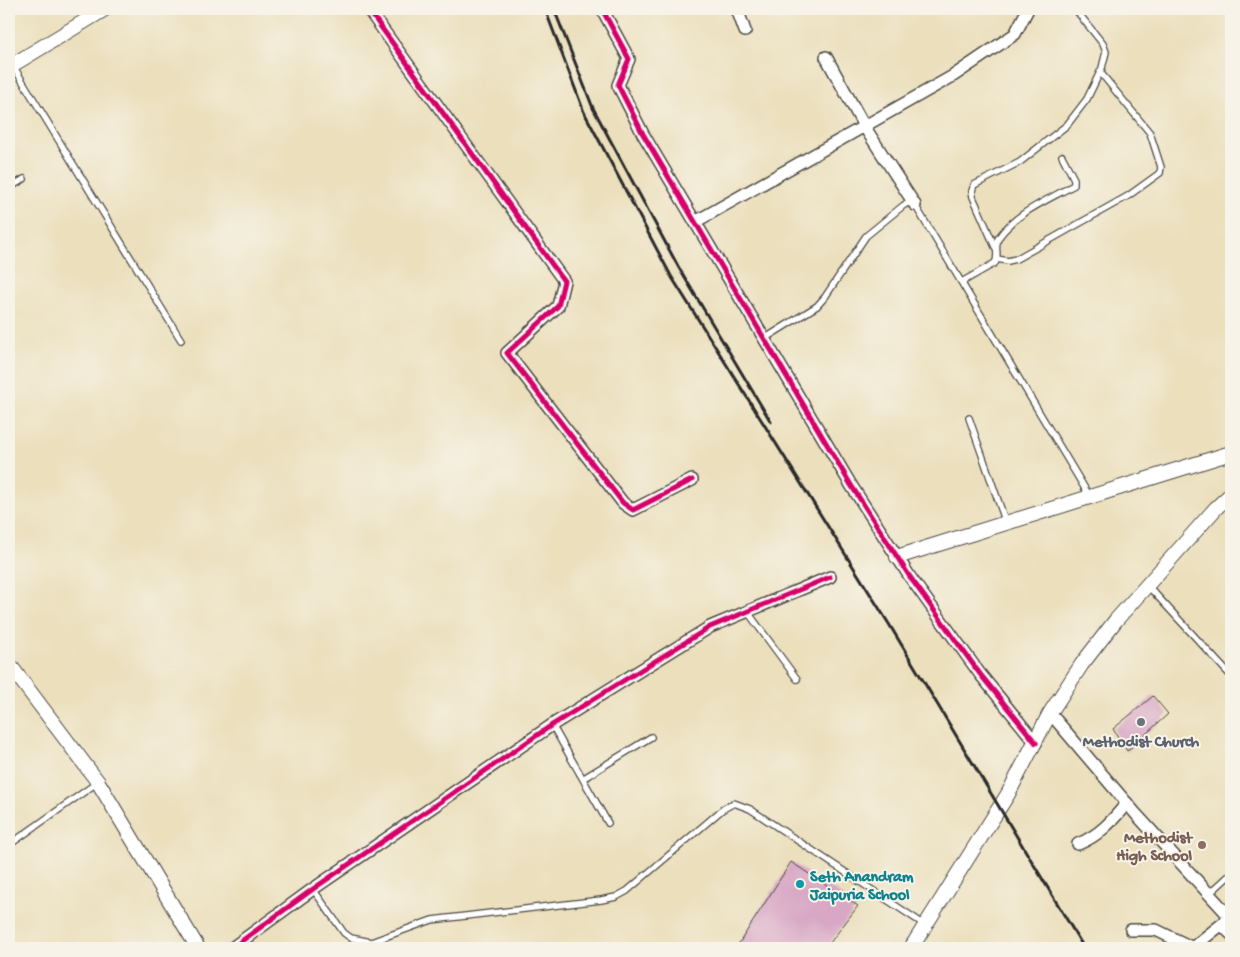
<svg xmlns="http://www.w3.org/2000/svg" width="1240" height="957" viewBox="0 0 1240 957" font-family="'Gochi Hand',sans-serif">
<style>
.building{fill:#d8a7c5}
.lines{fill:none;stroke-linecap:round;stroke-linejoin:round}
.service-casing{stroke:#484641;stroke-width:8}
.minor-casing{stroke:#484641;stroke-width:14}
.tertiary-casing{stroke:#484641;stroke-width:16}
.service{stroke:#fff;stroke-width:5.5}
.minor{stroke:#fff;stroke-width:11}
.tertiary{stroke:#fff;stroke-width:14}
.rail{stroke:#2b2b2b;stroke-width:3}
.cycleway-casing{stroke:#f7f3e8;stroke-width:8}
.cycleway{stroke:#d6006c;stroke-width:5}
.worship-dot{fill:#6b7280;stroke:#f7f3e8;stroke-width:2}
.education-dot{fill:#8d6e63;stroke:#f7f3e8;stroke-width:2}
.culture-dot{fill:#0f9aa8;stroke:#f7f3e8;stroke-width:2}
.labels{text-anchor:middle;stroke-width:4;stroke-linejoin:round;paint-order:stroke}
.worship-label{font-size:16px;font-weight:bold;fill:#5b616d;stroke:#f7f3e8}
.education-label{font-size:16px;font-weight:bold;fill:#785e54;stroke:#f7f3e8;text-anchor:end}
.culture-label{font-size:16px;font-weight:bold;fill:#0d838f;stroke:#f7f3e8;text-anchor:start}
</style>
<rect width="100%" height="100%" fill="#f7f3e8"/>
<filter id="ink" filterUnits="userSpaceOnUse"><feTurbulence type="fractalNoise" baseFrequency=".02" numOctaves="2"/><feDisplacementMap in="SourceGraphic" scale="10" xChannelSelector="R" yChannelSelector="G"/><feConvolveMatrix kernelMatrix="1 2 1 2 8 2 1 2 1" color-interpolation-filters="sRGB"/></filter>
<filter id="wash" filterUnits="userSpaceOnUse"><feTurbulence type="fractalNoise" baseFrequency=".0096" numOctaves="4" result="noise"/><feDisplacementMap in="SourceGraphic" scale="20" xChannelSelector="R" yChannelSelector="G"/><feGaussianBlur stdDeviation="1.12" result="paint"/><feColorMatrix in="noise" values="0 0 0 0 0 0 0 0 0 0 0 0 0 0 0 0 0 1.4 0 .05"/><feComposite in="paint" operator="in"/></filter>
<g filter="url(#wash)">
<rect width="100%" height="100%" fill="#ebdfbc"/>
<g id="blocks">
<path class="building" d="M1153,696L1168,714L1127,751L1113,729Z
M791,862L858,906L826,948H736Z"/>
</g>
</g>
<g filter="url(#ink)">
<use href="#blocks" fill-opacity="0" stroke="#484641" stroke-width="1"/>
<g class="lines">
<defs>
<path id="service" d="M12,64L181,340
M9,188L24,179
M995,247L973,197L972,191L974,185L1020,162L1067,125L1087,99L1102,68L1106,52L1103,44L1075,9
M997,259L1008,261L1016,259L1128,196L1160,173L1161,167L1150,133L1100,72
M962,282L995,263C1000,255 993,246 999,237C1017,212 1048,200 1074,185V179L1062,156
M764,339L817,306L825,297L866,236L904,205L909,203L915,205L1090,497
M969,418L1006,523
M1148,586L1231,676
M747,611L797,679
M552,725L608,823
M584,778L651,737
M9,845L98,782
M313,889L344,933L351,938L371,942L432,920L601,900L616,897L627,891L723,809L734,803L750,809L925,925
M1209,894L1231,874"/>
<path id="minor" d="M368,9L564,281L558,306L507,353L623,503L633,510L692,480
M602,9L629,59L618,85L643,134L851,485L910,577L980,674L1036,743
M737,9L745,31
M826,57L864,126L915,205
M695,222L953,76L1015,34L1028,9
M1050,713L1136,814L1231,918
M1078,844C1099,836 1113,820 1127,803
M1222,925L1231,934
M1131,930H1156L1193,948
M232,948L313,889L552,725L710,627L830,577
M1192,948L1231,917"/>
<path id="tertiary" d="M9,67L105,9
M897,557L1231,453
M9,664L98,782L198,948
M911,948L1008,794L1050,713L1082,664L1116,620L1216,508L1231,494"/>
</defs>
<use href="#service" class="service-casing"/>
<use href="#minor" class="minor-casing"/>
<use href="#tertiary" class="tertiary-casing"/>
<use href="#service" class="service"/>
<use href="#minor" class="minor"/>
<use href="#tertiary" class="tertiary"/>
<path class="rail" d="M545,9L584,112L671,276L889,624L1084,948
M554,9L593,108L679,268L771,422"/>
<defs>
<path id="cycleway" d="M368,9L564,281L558,306L507,353L623,503L633,510L692,480
M602,9L629,59L618,85L643,134L851,485L910,577L980,674L1036,743
M232,948L313,889L552,725L710,627L830,577"/>
</defs>
<use href="#cycleway" class="cycleway-casing"/>
<use href="#cycleway" class="cycleway"/>
</g>
</g>
<circle class="worship-dot" cx="1141" cy="722" r="5"/>
<circle class="education-dot" cx="1202" cy="845" r="5"/>
<circle class="culture-dot" cx="800" cy="884" r="5"/>
<g class="labels">
<g class="worship-label">
<text x="1141" y="746">Methodist Church</text>
</g>
<g class="education-label">
<text x="1192" y="842">Methodist<tspan x="1192" dy="18">High School</tspan></text>
</g>
<g class="culture-label">
<text x="810" y="881">Seth Anandram<tspan x="810" dy="18">Jaipuria School</tspan></text>
</g>
</g>
<rect width="1240" height="957" fill="none" stroke="#f7f3e8" stroke-width="30"/>
</svg>
